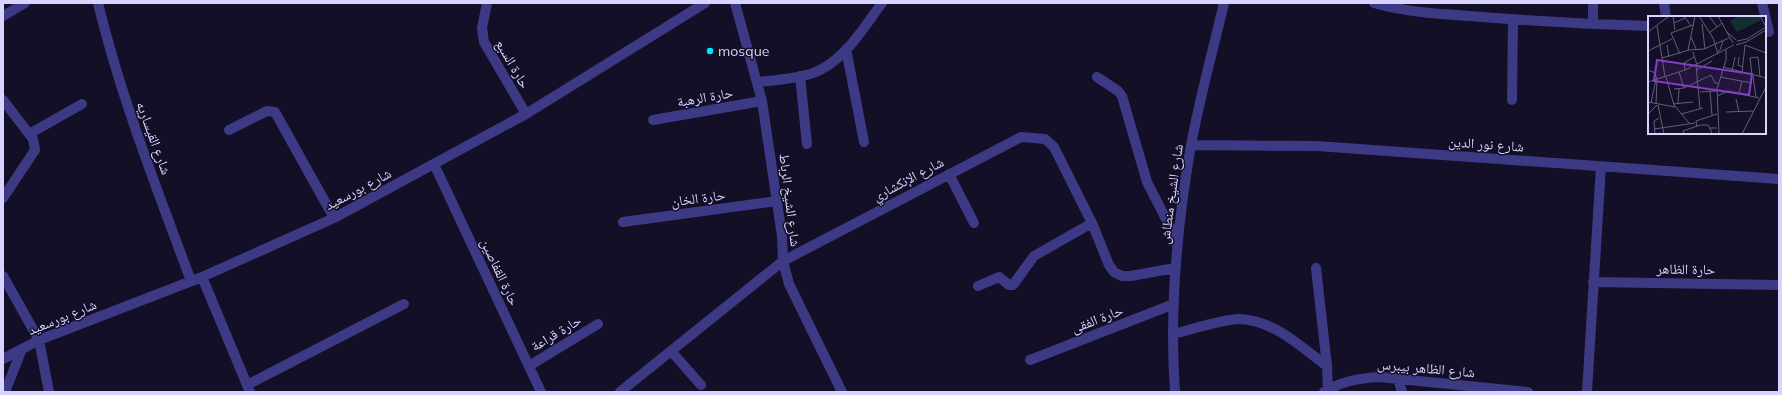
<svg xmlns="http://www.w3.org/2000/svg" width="1782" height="395" viewBox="0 0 1782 395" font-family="Mulish,'Noto Naskh Arabic',sans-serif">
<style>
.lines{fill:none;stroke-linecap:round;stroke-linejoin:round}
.minor{stroke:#3d3a85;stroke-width:10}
.poi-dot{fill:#00e5ff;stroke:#130f26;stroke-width:1.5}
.labels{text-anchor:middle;stroke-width:3;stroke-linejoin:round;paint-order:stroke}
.poi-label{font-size:14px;fill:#d9d4ff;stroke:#130f26;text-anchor:start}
.street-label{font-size:14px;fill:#d9d4ff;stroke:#130f26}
.inset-road{fill:none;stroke:#625e7d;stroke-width:1}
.view{fill:#843dc5;fill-opacity:0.15;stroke:#843dc5;stroke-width:2}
.inset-edge{fill:none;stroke:#d9d4ff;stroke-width:2}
</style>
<rect width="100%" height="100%" fill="#130f26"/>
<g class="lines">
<path class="minor" d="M98,3C121,98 157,189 191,281
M487,3L482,28L484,42L526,114
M735,3L762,101L782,236L783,261L789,284L842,392
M1374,3C1405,12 1438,14 1470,16C1530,21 1589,24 1649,26
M1664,3L1666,17
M1762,3L1769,32
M3,16L25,3
M1593,24V3
M846,49L864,142
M800,76L807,144
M1097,77L1118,91L1122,96L1147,182L1170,227L1177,246
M758,82C776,80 796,79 813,73C844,62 863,28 882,3
M3,100L33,139L35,150L3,198
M1512,100L1513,20
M653,120L762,101
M229,130L267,111L275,112L334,218
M29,134L82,104
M1191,145L1317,146L1779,179
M434,164L541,392
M949,174L974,223
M623,222L777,201
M1316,268L1327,366
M3,276L39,340L49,392
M202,277L250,392
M1593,282L1779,285
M978,286L999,277L1009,285H1013L1034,256L1092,223
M1173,334C1190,330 1223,319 1239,319C1274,320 1301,347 1327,366L1328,390
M671,351L701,385
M3,359L39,340L202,277L334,218L526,114L705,3
M1030,360L1174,304
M529,366L598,324
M1398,379L1402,392
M247,385L404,304
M5,392L22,349
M620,392L783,261L1021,137L1045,139L1054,147L1092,223L1109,265L1114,272L1122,276H1131L1175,268
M1175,392C1169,310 1177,226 1191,145C1200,97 1213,50 1224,3
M1324,392C1341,381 1360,378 1379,377L1528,392
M1587,392L1601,166"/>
</g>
<circle class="poi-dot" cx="710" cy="51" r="4"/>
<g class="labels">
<g class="poi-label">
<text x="718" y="56">mosque</text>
</g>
<g class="street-label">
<text transform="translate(513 64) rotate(60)" y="5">حارة السبع</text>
<text transform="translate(705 97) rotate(-10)" y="5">حارة الرهبة</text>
<text transform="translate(154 138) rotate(70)" y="5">شارع القيساريه</text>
<text transform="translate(1486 144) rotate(4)" y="5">شارع نور الدين</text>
<text transform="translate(908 179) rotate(-28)" y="5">شارع الإنكشاري</text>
<text transform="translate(358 189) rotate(-28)" y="5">شارع بورسعيد</text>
<text transform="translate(1171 194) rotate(-82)" y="5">شارع الشيخ منطاش</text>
<text transform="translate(698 198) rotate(-8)" y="5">حارة الخان</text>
<text transform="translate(790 200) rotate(83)" y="5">شارع الشيخ الرباط</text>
<text transform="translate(1686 269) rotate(1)" y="5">حارة الظاهر</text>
<text transform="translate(500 272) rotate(65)" y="5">حارة القفاصين</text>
<text transform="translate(62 317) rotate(-22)" y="5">شارع بورسعيد</text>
<text transform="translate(1097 319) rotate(-21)" y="5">حارة الفقى</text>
<text transform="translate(556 333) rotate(-31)" y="5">حارة قراعة</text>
<text transform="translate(1426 368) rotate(5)" y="5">شارع الظاهر بيبرس</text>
</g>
</g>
<g transform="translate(1648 16)">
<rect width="118" height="118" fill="#130f26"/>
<path d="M90,0H111L113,4L89,16L82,5Z" fill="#12302f"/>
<path class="inset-road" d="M25,0L27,14M36,0L43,10M51,0L65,22L70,38M61,0L69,11M70,0L85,27M112,0L118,11M26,7L37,2M54,8L57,33M9,10L17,61M0,16L21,0M79,16L88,24M61,17L74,7M43,21L48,33M89,25L99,23L118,11M19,29L21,41M88,29L98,26L118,14M97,29L118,37M40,34L47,0M0,35L24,23M45,36L49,49M69,36L72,34L75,25M32,38L23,17L45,9M91,41L90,49L95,51M14,42L41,34L56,33L81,22M48,49L52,93M75,51L118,62M0,54L7,57L9,63L8,88M37,54L36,47L46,41M49,54L64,45M84,55L87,41M31,56L36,72M94,57L97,29M104,59L102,42L110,41L112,61M105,60L108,81M18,61L26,89L41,107M72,61L104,67M0,66L37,54L86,29M26,73L36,72L63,59L67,67H70M62,75L64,99M52,76L69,75M91,77L94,65M69,80L80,75L111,82M88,83L91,96M0,86L27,91M3,87L8,63M30,87L31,73M25,88L45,86M10,89L16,118M78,96L105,95M0,98L9,89M33,98L55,92M49,111L48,105L69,98M6,113L47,107M7,118L6,105L11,102M36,118L35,115L52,109H60L62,113M64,118L62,112H69M71,118L69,73L78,44V34M94,118L118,71"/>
<path class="view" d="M9,44L104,58L101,79L6,65Z"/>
<rect width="118" height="118" class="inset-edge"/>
</g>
<rect width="1782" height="395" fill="none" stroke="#d9d4ff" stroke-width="8"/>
</svg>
